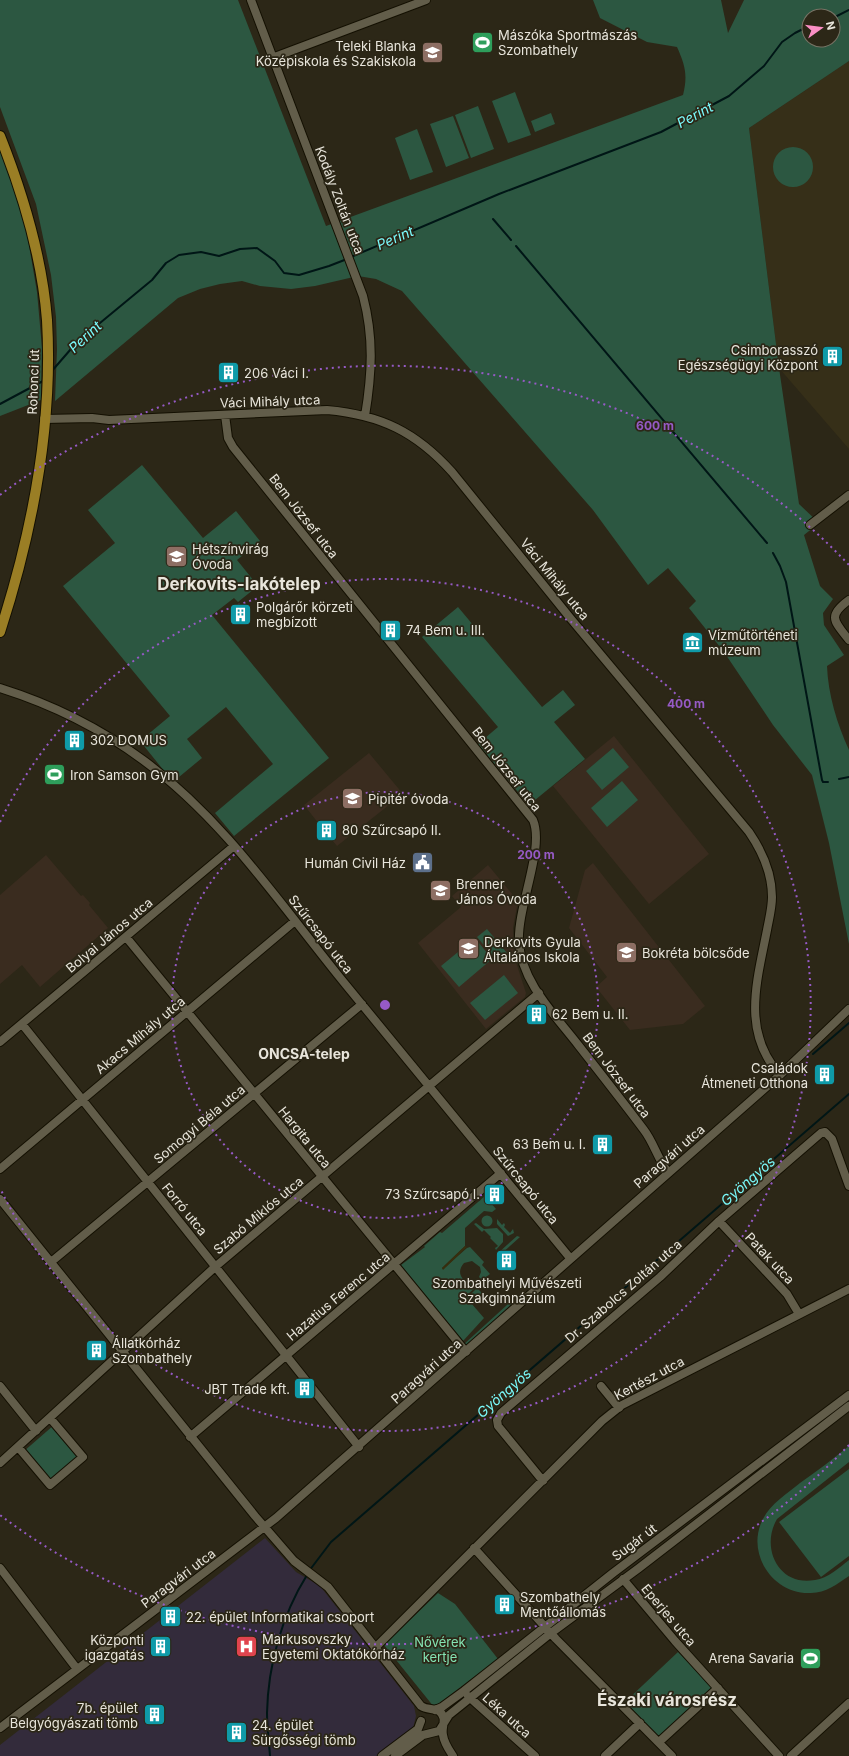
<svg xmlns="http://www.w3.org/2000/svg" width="849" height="1756" viewBox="0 0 849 1756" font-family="Inter,sans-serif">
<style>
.built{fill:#362f18}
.education{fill:#3a2c1f}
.medical{fill:#332b3b}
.green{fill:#2c5741;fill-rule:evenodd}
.sand{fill:#372e0e}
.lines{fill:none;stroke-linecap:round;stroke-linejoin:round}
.stream{stroke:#001616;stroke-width:2}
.minor-casing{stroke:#141002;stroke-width:10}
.major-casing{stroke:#141002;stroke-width:12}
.minor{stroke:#625d4a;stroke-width:8}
.major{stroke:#9a7e25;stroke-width:10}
.ring{fill:none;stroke:#965ac6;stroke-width:2;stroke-dasharray:2 4}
.labels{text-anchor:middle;stroke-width:3.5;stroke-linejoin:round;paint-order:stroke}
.poi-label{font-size:13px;fill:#e8e5db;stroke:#2c2717;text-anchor:start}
.street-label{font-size:13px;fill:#e8e5db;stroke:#2c2717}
.park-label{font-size:13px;fill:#84e3b3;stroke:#2c2717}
.water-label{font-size:14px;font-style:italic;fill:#7afbfc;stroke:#2c2717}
.neighbourhood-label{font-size:14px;font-weight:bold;fill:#e8e5db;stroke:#2c2717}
.district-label{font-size:17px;font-weight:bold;fill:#e8e5db;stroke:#2c2717}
.centre{fill:#965ac6;stroke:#2c2717;stroke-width:2}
.ring-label{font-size:12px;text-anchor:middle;font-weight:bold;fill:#965ac6;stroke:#2c2717;stroke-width:3.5;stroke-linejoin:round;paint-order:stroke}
</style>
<rect width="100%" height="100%" fill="#2c2717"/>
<path class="built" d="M849,61V449L779,368L749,128Z"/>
<path class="education" d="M614,736L709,854L649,904L553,786Z
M369,753L403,794L337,846L327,834L333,829L329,824L323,829L304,805Z
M46,855L81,896L83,895L90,903L89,905L108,928L40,987L22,965L0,984V895Z
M593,863L705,1006L683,1024L630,1030L596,987L607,977L569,928L585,870Z
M488,865L518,901L513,928L514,956L526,993L525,997L486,1029L418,943L461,907L452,896Z"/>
<path class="medical" d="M265,1538L296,1572L320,1586L414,1706L416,1716L413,1728L376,1756H0V1745Z"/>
<path class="green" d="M0,0H238L326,226L683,95C688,75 685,65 677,47L647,42L600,18L593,0H721L728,33L744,0H849V61L749,128L779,368L799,504L819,523L804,535L820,586L833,599L823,613L824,625L844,655L827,666C828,694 837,724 849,750V944L829,843L812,775L773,725L724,652L689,608L696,601L668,568L648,585L593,510L402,291L376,279L358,276L315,286L291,289L260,286L242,281L220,284L200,289L178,298L55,401L57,349L56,317L51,275L36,204L0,107ZM809,16H833V40H809Z
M515,92L531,135L508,143L492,101Z
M478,106L494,149L471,158L455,115Z
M551,113L555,124L535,132L531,121Z
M453,116L469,158L446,167L430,124Z
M417,129L433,172L410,180L395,138Z
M773 167a20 20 0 1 1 40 0a20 20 0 1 1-40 0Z
M0,149L24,216L37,292L42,348L41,400L0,416Z
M142,465L203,538L236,511L260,541L237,560L258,586L238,602L234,598L212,615L329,758L234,836L215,813L273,764L226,707L187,739L202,758L173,782L140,741L170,716L63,586L115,543L88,510Z
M458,607L542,707L563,690L575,705L554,722L585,759L529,805L478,744L498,727L422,637Z
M613,748L629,767L602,790L586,771Z
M622,781L638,800L607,827L591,808Z
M487,929L507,953L497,961L477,937Z
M475,938L492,959L459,987L441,966Z
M504,975L518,993L485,1020L470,1003Z
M485,1196L496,1209L492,1212L484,1211L465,1228V1246L442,1268L443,1269L467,1248L470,1247L484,1262L482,1265L490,1274L482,1280L479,1277L481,1272L480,1267L472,1261L464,1263C457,1271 460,1278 468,1284L475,1283L476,1284V1287L468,1294L469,1296L477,1288L482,1293L471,1303L484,1318L463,1341L401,1265L425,1247L424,1246L440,1232L442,1233Z
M481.5 1221a5.5 5.5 0 1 1 11 0a5.5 5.5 0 1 1-11 0Z
M497,1219L502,1225L504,1223L505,1225L504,1227L510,1233L513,1229L514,1233L508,1236L497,1224Z
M476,1223L484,1229L497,1228L503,1234V1242L496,1250L495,1248L498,1246L490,1238L491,1237L484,1230L482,1232L474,1224Z
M517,1236L520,1237L499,1256L497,1254Z
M518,1295L520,1296L469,1344L463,1345Z
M54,1425L81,1456L50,1483L23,1452Z
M849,1446V1462L777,1519C760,1548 779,1587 815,1580C828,1578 839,1568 849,1560V1576C837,1584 826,1593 811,1593C773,1595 745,1553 763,1519C771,1503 787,1494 800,1483C817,1471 833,1459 849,1446Z
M849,1469V1556L821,1577L779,1522Z
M438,1593L455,1604L498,1659L434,1707L384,1645Z
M678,1652L713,1689L661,1739L625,1702Z"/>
<path class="sand" d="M465,1246L467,1247L443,1270L442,1268Z"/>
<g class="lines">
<path class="stream" d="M833,18L849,10
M493,219L511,240
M516,246L767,543
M351,257L499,194L661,132L729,96L764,66L782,42L795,33L809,26
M51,372L77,342L152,280L166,263L179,255L201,252L219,256L240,249L257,248L275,261L284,273L299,275L329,266L347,259
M0,404L43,381
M773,553L780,566L786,582L822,780L823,782H828
M839,779L849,777
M813,1054L849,1023
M309,1571L331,1542L849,1094
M270,1756C269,1742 267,1727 267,1713C268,1665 282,1615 307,1575"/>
<defs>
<path id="minor" d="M251,0L363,296C374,338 372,373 365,416
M272,58L426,0
M225,415L228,438L233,447L533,820C545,848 517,907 519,942C521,982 556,1016 579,1046C601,1074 623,1102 644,1130C654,1143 658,1160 668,1172
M44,419L92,418L109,420L327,410C381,415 416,432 452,472L571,619L749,832C762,851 772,873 772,897C772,908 769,919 767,930C757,981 741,1032 780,1075
M810,525L849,495
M849,600C827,616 834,621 849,640
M0,688C51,704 100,728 143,760C225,820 282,907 346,985C421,1076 496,1167 570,1258
M126,937L466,1352
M22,1024L359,1447
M0,1042L234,846
M0,1169L295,921
M0,1199L255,1516L294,1561L328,1587L421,1706C427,1710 433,1708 439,1711C448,1718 441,1727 443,1735C444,1743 449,1750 453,1756
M719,1221L787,1294L799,1314
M51,1262L362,1004
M0,1386L36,1431
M601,1386L619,1408
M190,1437L501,1173
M18,1447L50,1485L83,1457L50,1418
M0,1463L215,1267L539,993
M543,1481L498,1426L497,1420L501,1413L660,1277L719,1221L821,1133L825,1132L832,1139L849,1186
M474,1548L556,1639L672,1756
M0,1568L77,1669
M623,1579L675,1641L779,1756
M375,1648L602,1421L622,1405L849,1289
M468,1696L535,1756
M435,1710L442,1707L464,1691L613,1573L849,1395
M0,1728L276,1518L780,1075L849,1009
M659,1742L718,1688
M382,1756L418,1729L421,1721
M395,1756L423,1735L439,1731L449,1715L551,1633L639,1568L849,1406
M605,1756L640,1723
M791,1756L849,1703"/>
<path id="major" d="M0,136C23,194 42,256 47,320C53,423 32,533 0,632"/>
</defs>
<use href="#minor" class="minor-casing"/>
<use href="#major" class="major-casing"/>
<use href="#minor" class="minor"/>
<use href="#major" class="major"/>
</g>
<g class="ring">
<circle cx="385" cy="1005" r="213"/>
<path d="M0 822A426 426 0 1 1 0 1188"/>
<path d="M849 1445A639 639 0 0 1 0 1515M0 495A639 639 0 0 1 849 565"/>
</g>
<defs>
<symbol id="stadium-square" viewBox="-11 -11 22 22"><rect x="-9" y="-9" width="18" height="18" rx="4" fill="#2e9e5b" stroke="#2c2717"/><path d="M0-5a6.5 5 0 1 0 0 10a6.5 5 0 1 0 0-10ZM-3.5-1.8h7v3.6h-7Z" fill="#fff"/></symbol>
<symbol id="school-square" viewBox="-11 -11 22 22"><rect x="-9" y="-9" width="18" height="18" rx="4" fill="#8d6e63" stroke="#2c2717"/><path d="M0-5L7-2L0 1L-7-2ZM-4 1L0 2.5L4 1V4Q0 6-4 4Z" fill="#fff"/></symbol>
<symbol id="building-square" viewBox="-11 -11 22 22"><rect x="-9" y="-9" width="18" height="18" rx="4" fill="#0f9aa8" stroke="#2c2717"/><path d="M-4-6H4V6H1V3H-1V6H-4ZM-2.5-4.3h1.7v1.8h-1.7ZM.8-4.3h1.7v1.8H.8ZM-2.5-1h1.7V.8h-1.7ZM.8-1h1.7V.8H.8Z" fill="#fff"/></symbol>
<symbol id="museum-square" viewBox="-11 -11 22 22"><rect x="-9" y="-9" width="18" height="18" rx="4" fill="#0f9aa8" stroke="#2c2717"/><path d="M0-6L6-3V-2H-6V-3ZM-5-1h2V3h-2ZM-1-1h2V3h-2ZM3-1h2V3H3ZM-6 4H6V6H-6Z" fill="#fff"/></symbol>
<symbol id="civic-square" viewBox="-11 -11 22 22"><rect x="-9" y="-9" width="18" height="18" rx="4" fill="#5c6f8a" stroke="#2c2717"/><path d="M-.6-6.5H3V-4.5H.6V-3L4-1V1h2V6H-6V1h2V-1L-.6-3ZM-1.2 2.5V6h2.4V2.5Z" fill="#fff"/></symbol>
<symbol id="hospital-square" viewBox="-11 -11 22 22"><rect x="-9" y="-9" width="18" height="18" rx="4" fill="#e0444e" stroke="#2c2717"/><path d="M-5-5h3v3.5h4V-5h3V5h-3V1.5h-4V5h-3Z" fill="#fff"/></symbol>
</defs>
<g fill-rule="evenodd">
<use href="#stadium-square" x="470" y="30" width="25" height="25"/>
<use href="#school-square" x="420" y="40" width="25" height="25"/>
<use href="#building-square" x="820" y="344" width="25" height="25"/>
<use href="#building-square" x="216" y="360" width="25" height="25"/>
<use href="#school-square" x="164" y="544" width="25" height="25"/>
<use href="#building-square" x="228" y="602" width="25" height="25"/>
<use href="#building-square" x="378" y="618" width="25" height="25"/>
<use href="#museum-square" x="680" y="630" width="25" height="25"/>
<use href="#building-square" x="62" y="728" width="25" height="25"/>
<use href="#stadium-square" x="42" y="762" width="25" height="25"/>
<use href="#school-square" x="340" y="786" width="25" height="25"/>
<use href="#building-square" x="314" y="818" width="25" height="25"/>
<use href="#civic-square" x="410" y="850" width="25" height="25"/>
<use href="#school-square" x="428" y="878" width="25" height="25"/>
<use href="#school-square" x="456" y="936" width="25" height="25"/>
<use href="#school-square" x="614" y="940" width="25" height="25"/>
<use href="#building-square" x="524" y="1002" width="25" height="25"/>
<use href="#building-square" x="812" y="1062" width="25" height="25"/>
<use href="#building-square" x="590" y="1132" width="25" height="25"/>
<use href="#building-square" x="482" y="1182" width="25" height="25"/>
<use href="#building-square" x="494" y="1248" width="25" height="25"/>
<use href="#building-square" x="84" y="1338" width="25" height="25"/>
<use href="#building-square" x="292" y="1376" width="25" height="25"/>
<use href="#building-square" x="492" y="1592" width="25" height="25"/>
<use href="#building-square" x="158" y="1604" width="25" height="25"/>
<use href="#hospital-square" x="234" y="1634" width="25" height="25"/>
<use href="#building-square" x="148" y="1634" width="25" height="25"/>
<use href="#stadium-square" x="798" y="1646" width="25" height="25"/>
<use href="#building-square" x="142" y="1702" width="25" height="25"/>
<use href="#building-square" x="224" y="1720" width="25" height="25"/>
</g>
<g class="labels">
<g class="poi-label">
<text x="498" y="40">Mászóka Sportmászás<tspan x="498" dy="15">Szombathely</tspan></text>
<text x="416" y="51" text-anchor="end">Teleki Blanka<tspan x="416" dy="15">Középiskola és Szakiskola</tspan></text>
<text x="818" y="355" text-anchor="end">Csimborasszó<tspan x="818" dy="15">Egészségügyi Központ</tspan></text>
<text x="244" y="378">206 Váci I.</text>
<text x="192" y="554">Hétszínvirág<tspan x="192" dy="15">Óvoda</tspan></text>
<text x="256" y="612">Polgárőr körzeti<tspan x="256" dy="15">megbízott</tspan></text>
<text x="406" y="635">74 Bem u. III.</text>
<text x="708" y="640">Vízműtörténeti<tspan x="708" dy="15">múzeum</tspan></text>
<text x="90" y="745">302 DOMUS</text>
<text x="70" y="780">Iron Samson Gym</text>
<text x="368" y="804">Pipitér óvoda</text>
<text x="342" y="835">80 Szűrcsapó II.</text>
<text x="406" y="868" text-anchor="end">Humán Civil Ház</text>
<text x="456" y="889">Brenner<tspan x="456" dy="15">János Óvoda</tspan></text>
<text x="484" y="947">Derkovits Gyula<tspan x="484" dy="15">Általános Iskola</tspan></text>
<text x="642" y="958">Bokréta bölcsőde</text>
<text x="552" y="1019">62 Bem u. II.</text>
<text x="808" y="1073" text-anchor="end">Családok<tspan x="808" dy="15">Átmeneti Otthona</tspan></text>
<text x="586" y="1149" text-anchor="end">63 Bem u. I.</text>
<text x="480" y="1199" text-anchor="end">73 Szűrcsapó I.</text>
<text x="507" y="1288" text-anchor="middle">Szombathelyi Művészeti<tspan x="507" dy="15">Szakgimnázium</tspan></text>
<text x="112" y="1348">Állatkórház<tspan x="112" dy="15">Szombathely</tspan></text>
<text x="290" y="1394" text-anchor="end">JBT Trade kft.</text>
<text x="520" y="1602">Szombathely<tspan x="520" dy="15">Mentőállomás</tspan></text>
<text x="186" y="1622">22. épület Informatikai csoport</text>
<text x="262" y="1644">Markusovszky<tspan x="262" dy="15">Egyetemi Oktatókórház</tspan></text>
<text x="144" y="1645" text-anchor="end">Központi<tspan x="144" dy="15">igazgatás</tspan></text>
<text x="794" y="1663" text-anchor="end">Arena Savaria</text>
<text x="138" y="1713" text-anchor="end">7b. épület<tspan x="138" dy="15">Belgyógyászati tömb</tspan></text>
<text x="252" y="1730">24. épület<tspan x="252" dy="15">Sürgősségi tömb</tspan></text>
</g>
<g class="street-label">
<text transform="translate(340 200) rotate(69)" y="5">Kodály Zoltán utca</text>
<text transform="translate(33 382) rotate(-88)" y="5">Rohonci út</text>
<text transform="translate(270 401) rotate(-2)" y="5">Váci Mihály utca</text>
<text transform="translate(304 516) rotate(52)" y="5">Bem József utca</text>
<text transform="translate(555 579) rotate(51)" y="5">Váci Mihály utca</text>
<text transform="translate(507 769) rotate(52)" y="5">Bem József utca</text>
<text transform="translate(321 934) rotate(52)" y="5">Szűrcsapó utca</text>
<text transform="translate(109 935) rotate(-40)" y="5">Bolyai János utca</text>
<text transform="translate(140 1035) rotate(-40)" y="5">Akacs Mihály utca</text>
<text transform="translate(617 1075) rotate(53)" y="5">Bem József utca</text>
<text transform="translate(199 1124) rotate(-40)" y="5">Somogyi Béla utca</text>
<text transform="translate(305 1137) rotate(51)" y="5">Hargita utca</text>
<text transform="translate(669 1156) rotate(-41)" y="5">Paragvári utca</text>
<text transform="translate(526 1185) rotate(51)" y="5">Szűrcsapó utca</text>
<text transform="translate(185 1209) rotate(51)" y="5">Forró utca</text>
<text transform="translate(258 1215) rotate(-40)" y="5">Szabó Miklós utca</text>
<text transform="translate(770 1258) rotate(47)" y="5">Patak utca</text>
<text transform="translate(623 1291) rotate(-41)" y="5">Dr. Szabolcs Zoltán utca</text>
<text transform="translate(338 1296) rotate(-40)" y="5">Hazatius Ferenc utca</text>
<text transform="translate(426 1371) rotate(-42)" y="5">Paragvári utca</text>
<text transform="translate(649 1378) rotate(-28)" y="5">Kertész utca</text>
<text transform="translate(634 1542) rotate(-37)" y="5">Sugár út</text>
<text transform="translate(178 1578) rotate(-37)" y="5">Paragvári utca</text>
<text transform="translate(669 1615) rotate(50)" y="5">Eperjes utca</text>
<text transform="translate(507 1715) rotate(42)" y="5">Léka utca</text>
</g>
<g class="park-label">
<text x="440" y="1647">Nővérek<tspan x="440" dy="15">kertje</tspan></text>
</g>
<g class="water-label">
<text transform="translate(695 115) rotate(-28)" y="5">Perint</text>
<text transform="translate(395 238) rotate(-23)" y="5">Perint</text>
<text transform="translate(85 337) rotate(-43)" y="5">Perint</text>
<text transform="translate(748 1181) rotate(-41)" y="5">Gyöngyös</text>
<text transform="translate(504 1393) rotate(-41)" y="5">Gyöngyös</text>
</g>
<g class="neighbourhood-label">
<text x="304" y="1059">ONCSA-telep</text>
</g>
<g class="district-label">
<text x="239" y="590">Derkovits-lakótelep</text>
<text x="667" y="1706">Északi városrész</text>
</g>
</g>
<circle cx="385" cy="1005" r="6" class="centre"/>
<g class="ring-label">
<text x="655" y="430">600 m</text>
<text x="686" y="708">400 m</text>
<text x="536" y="859">200 m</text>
</g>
<g transform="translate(821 28) rotate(76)"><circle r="19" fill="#2c2717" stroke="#777365"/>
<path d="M0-3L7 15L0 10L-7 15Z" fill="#fb8fc5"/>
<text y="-6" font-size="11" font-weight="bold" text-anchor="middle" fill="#e8e5db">N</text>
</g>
</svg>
